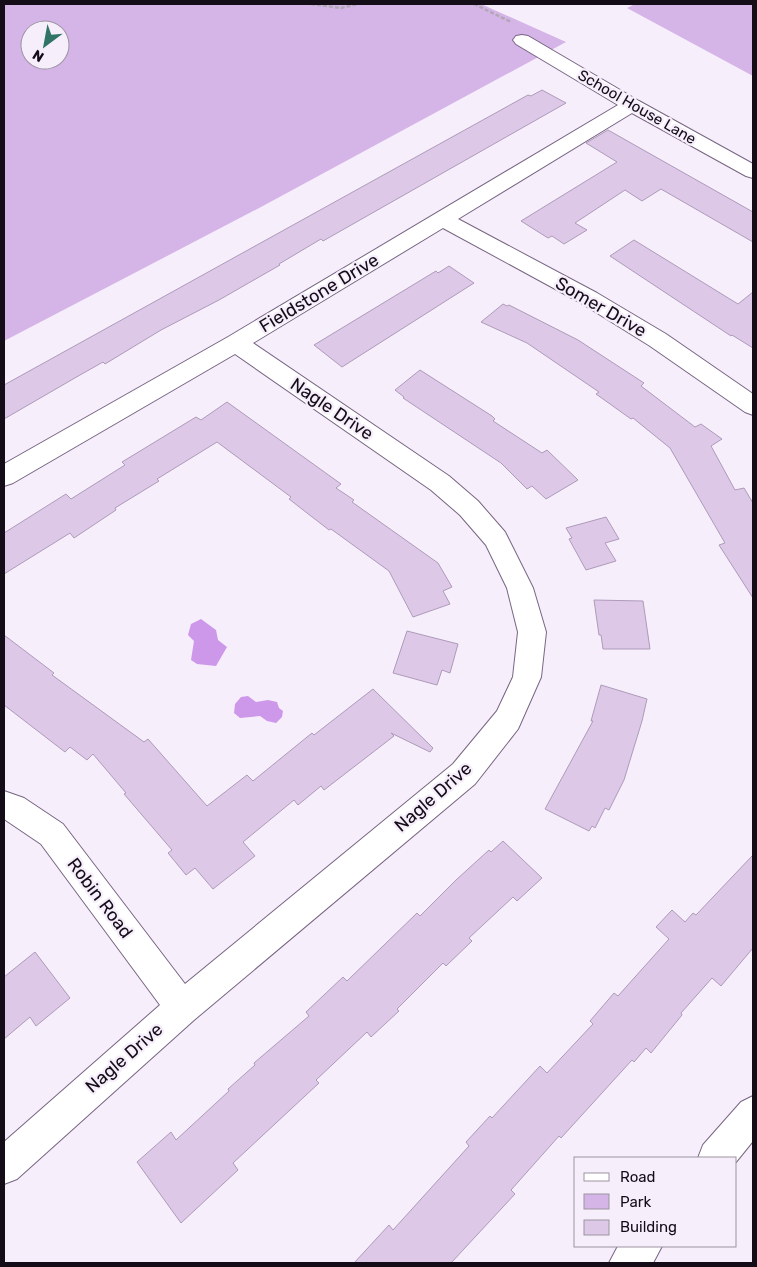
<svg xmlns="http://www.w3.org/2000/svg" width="757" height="1267" viewBox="0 0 757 1267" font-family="Rubik,sans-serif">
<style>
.green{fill:#d5b4e8;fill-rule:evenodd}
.water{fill:#cd98e9}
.building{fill:#ddc8e8;stroke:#ae9ab9}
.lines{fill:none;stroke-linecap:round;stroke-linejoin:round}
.minor-casing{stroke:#786582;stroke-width:2}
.path{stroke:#b0a8b5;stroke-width:2.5;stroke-dasharray:4 2;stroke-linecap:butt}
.minor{fill:#fff;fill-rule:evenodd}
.labels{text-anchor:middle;stroke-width:4.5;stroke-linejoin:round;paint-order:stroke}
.far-street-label{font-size:15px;fill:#140d18;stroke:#f6eefb}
.street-label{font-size:18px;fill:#140d18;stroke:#f6eefb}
</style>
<rect width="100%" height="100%" fill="#f6eefb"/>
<path class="green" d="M4,4H481L566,42L261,207L4,341ZM30,30H60V60H30Z
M635,4H753V76L627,8Z"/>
<path class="water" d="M201,619L216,630L218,640L227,647L216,666L197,664L191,660L194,641L188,635L191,624Z
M248,696L256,702L268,700L277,702L279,708L283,711L282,717L276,723L267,721L260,716L240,718L234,713L235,704L241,697Z"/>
<path class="building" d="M542,90L566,103L323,241L321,239L279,264L280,265L219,300L161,330L105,364L103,362L80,375L4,419V385L528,95L531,96Z
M608,130L753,212V242L661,189L642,201L625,190L575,223L587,230L564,244L552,236L548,238L521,221L617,162L586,143Z
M634,240L738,304L753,292V348L732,335L731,336L610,256Z
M449,266L474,283L342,367L314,345L436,271L438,273Z
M503,304L507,306L509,305L578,340L644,383L641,386L695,427L701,424L722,439L711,446L735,490L744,488L753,503V598L719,545L725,543L670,448L633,418L631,419L596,394L599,392L527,343L481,322Z
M420,370L492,416L495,419L493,421L542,453L547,450L578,480L546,499L532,486L527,489L501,463L403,398L404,397L395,390Z
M227,402L341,484L336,488L354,500L352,502L438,563L452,587L443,591L450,604L413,617L389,571L331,529L329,530L289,499L291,497L217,442L157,479L159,481L115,508L116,510L74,538L70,533L4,574V533L66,494L71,499L125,465L122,462L196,417L201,420Z
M606,517L619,539L605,543L616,561L586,570L569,539L572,538L566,528Z
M594,600L643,601L650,649H603L601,635H599Z
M407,631L458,644L450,673L442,670L437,685L393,673Z
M4,635L54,673L52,675L144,742L148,739L207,806L247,775L253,781L312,733L314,735L373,689L433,748L430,752L391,733L394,736L324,790L321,786L298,805L294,800L243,842L255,856L213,889L195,868L186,875L168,853L172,850L124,794L126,793L93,754L87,760L70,747L65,752L4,705Z
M601,685L647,699L642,721L624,780L609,810L605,808L595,828L592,826L589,831L545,809L593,721H591Z
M503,841L542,878L517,901L513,897L469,938L472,941L446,966L443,963L397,1009L399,1011L371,1037L367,1032L316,1080L319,1083L233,1163L238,1170L181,1223L137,1162L171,1132L176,1140L229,1091L228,1089L255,1065L254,1063L309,1016L306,1012L343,977L347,981L417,913L420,916L456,880L489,850L491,852Z
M753,855V948L721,986L712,978L681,1013L682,1015L651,1053L646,1048L634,1062L632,1060L561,1138L559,1136L511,1190L515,1194L451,1263H354L389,1225L393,1230L469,1146L466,1142L490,1116L492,1118L540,1066L547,1073L593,1024L590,1021L614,993L618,996L669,939L656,927L672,910L685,922L693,913L696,915Z
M35,952L70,998L36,1026L30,1017L4,1039V977Z"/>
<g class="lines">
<defs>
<path id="minor" d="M522,35L528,36L639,101L753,164V178L746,176L632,113L458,219L597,293L666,334L753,394V415L745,412L650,346L581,303L443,228L253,343L449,476L478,501L505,532L533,588L546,632L541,677L518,729L475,784L194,1020L17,1179L4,1184V1142L160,1005L41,844L4,819V791L24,798L63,824L185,984L453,764L497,711L513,677L518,632L507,588L486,545L460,515L431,490L235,354L13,483L4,486V464L228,337L618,105L516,44L513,40L516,36Z
M753,1096V1141L736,1162V1158H698L703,1145L741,1102Z
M618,1246H662L653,1263H609Z"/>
</defs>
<use href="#minor" class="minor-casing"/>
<path class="path" d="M311,4L341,8L358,4
M474,4L511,22"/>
<use href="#minor" class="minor"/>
</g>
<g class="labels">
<g class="far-street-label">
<text transform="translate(637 107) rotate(30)" y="5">School House Lane</text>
</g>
<g class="street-label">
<text transform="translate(319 293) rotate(-31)" y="6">Fieldstone Drive</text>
<text transform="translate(601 307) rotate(30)" y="6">Somer Drive</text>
<text transform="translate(332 409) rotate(34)" y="6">Nagle Drive</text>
<text transform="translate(433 797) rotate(-41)" y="6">Nagle Drive</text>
<text transform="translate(100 898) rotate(53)" y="6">Robin Road</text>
<text transform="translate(124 1058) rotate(-41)" y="6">Nagle Drive</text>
</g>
</g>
<rect width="757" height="1267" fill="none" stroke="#140d18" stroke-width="10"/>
<rect x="574" y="1157" width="162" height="90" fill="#f6eefb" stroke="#9c94a0"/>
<rect x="584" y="1173" width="25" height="8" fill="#ffffff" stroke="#9c94a0"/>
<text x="620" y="1182" font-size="15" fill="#140d18">Road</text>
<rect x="584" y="1194" width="25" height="15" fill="#d5b4e8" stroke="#9c94a0"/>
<text x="620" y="1207" font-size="15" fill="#140d18">Park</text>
<rect x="584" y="1220" width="25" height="15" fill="#ddc8e8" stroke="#9c94a0"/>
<text x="620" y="1232" font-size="15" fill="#140d18">Building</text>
<g transform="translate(45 45) rotate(212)"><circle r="24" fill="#f6eefb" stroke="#9c94a0"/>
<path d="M0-4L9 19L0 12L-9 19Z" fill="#2f7467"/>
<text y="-8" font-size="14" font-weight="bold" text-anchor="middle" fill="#140d18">N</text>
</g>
</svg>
